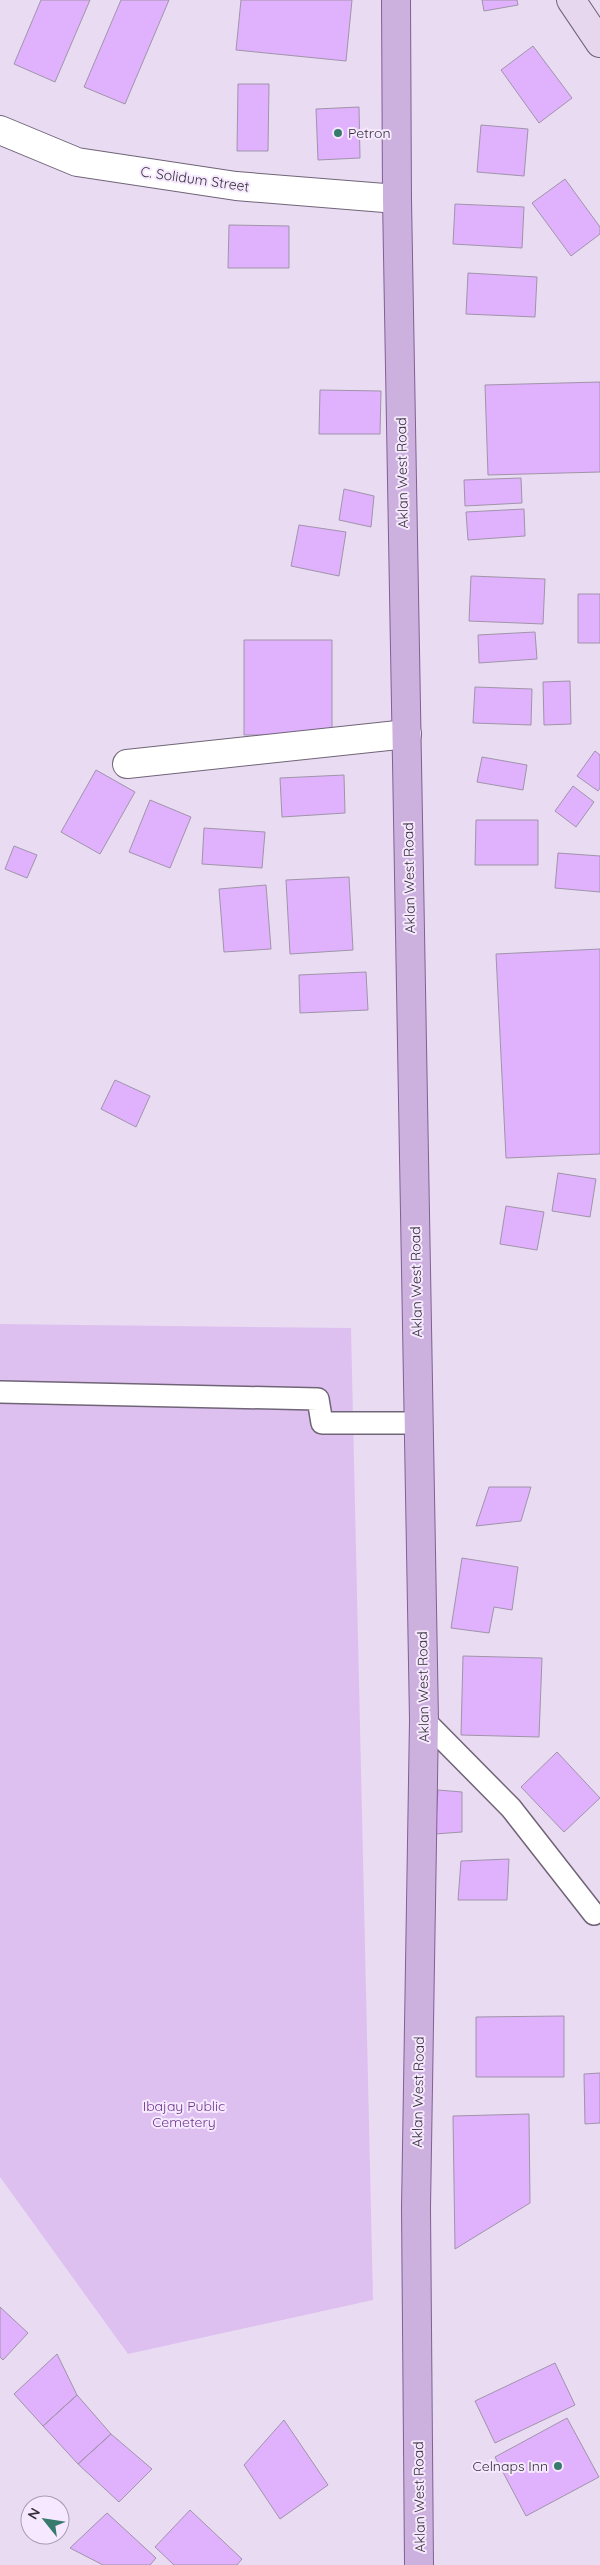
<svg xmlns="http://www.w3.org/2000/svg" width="600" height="2565" viewBox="0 0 600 2565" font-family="Quicksand,sans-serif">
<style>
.green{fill:#ddc0ef}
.building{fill:#e0b1fd;stroke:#a094a9}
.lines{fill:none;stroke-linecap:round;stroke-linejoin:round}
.lane-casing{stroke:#706477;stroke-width:24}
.street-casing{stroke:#706477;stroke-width:30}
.secondary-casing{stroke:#706477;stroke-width:30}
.primary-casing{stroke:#816095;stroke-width:30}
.lane{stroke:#fff;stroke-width:21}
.street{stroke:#fff;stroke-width:28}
.secondary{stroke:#e6d7ee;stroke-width:28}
.primary{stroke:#ccb0dd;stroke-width:28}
.poi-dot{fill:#387b6e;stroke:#f6e9ff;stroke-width:2}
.labels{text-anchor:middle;stroke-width:4;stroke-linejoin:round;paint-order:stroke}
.poi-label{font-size:14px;fill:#342f37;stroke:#f6e9ff;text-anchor:start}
.street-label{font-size:14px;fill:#342f37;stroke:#f6e9ff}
.park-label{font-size:14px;fill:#6c338a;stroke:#f6e9ff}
</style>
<rect width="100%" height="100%" fill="#e9dcf2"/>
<path class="green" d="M0,1324L351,1328L373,2300L128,2354L0,2177Z"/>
<path class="building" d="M41,0H90L55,82L14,64Z
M121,0H169L125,104L84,87Z
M241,0H352L346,61L236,50Z
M482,0H517L518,5L484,11Z
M533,46L572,98L539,123L501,70Z
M238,84H269L268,151H237Z
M359,107L360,158L318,160L316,109Z
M481,125L528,129L524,176L477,172Z
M565,179L600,227V234L571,256L532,203Z
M455,204L524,207L522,248L453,244Z
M229,225L289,226V268H228Z
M468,273L537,277L535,317L466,314Z
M600,382V472L488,475L485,385Z
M320,390L381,391L380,434H319Z
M521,478L522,503L465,506L464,480Z
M344,489L374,496L371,527L339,520Z
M524,509L525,536L468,540L466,512Z
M299,525L346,532L339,576L291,566Z
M471,576L545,579L543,624L469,621Z
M578,594H600V643H578Z
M535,632L537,659L479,663L478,635Z
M244,640H332V735H244Z
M570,681L571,724L544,725L543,682Z
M475,687L532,689L531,725L473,723Z
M595,751L600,755V788L598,791L577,776Z
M482,757L527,765L523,790L477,782Z
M96,770L135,792L100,854L61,832Z
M344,775L345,813L282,817L280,778Z
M573,786L594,802L576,827L555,811Z
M150,800L191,817L170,868L129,852Z
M476,820H538V865H475Z
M204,828L265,832L262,868L202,864Z
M14,846L37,855L27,878L5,869Z
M558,853L600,856V892L555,888Z
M349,877L353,950L290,954L286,880Z
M266,885L271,949L224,952L219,889Z
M600,949V1154L506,1158L496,954Z
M366,972L368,1010L300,1013L299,975Z
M115,1080L150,1096L136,1127L101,1109Z
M558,1173L596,1179L590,1217L552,1211Z
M506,1206L544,1212L537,1250L500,1244Z
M489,1487H531L521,1521L476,1526Z
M462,1558L518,1567L512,1610L494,1607L489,1633L451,1628Z
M463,1656L542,1658L539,1737L461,1735Z
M557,1752L600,1798L564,1832L521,1787Z
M438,1790L462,1792V1832L435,1834Z
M509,1859L507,1900H458L461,1861Z
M564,2016V2077H476V2017Z
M600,2073V2123L585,2124L584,2074Z
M529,2114L530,2203L455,2249L453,2116Z
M0,2307L28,2333L3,2360L0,2357Z
M57,2354L77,2395L43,2426L14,2394Z
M555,2363L575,2405L495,2443L475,2401Z
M77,2395L111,2434L78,2464L43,2426Z
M567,2418L599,2477L526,2516L495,2457Z
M284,2420L328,2485L280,2519L244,2465Z
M111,2434L152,2469L119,2502L78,2464Z
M190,2510L242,2559L237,2565H174L155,2547Z
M107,2513L156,2558L150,2565H103L70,2548Z"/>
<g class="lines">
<defs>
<path id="lane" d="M0,1392L318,1399L322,1423H418
M424,1720L511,1808L594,1914"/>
<path id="street" d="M0,130L77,162L236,186L397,199
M127,764L407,734"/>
<path id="secondary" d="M571,0L600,43"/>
<path id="primary" d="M396,0L397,199L424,1720L416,2208L419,2565"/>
</defs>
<use href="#lane" class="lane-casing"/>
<use href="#street" class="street-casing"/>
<use href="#secondary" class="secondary-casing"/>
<use href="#primary" class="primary-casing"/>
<use href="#lane" class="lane"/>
<use href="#street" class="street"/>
<use href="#secondary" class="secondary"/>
<use href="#primary" class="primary"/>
</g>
<g class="poi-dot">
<circle cx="338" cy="133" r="5"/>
<circle cx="558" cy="2466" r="5"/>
</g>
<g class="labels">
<g class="poi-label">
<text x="348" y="138">Petron</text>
<text x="548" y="2471" text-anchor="end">Celnaps Inn</text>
</g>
<g class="street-label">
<text transform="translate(195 179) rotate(8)" y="5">C. Solidum Street</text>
<text transform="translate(402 473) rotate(-91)" y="5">Aklan West Road</text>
<text transform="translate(409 878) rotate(-91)" y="5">Aklan West Road</text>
<text transform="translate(416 1282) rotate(-91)" y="5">Aklan West Road</text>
<text transform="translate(423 1687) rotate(-91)" y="5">Aklan West Road</text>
<text transform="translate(418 2092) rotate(-89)" y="5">Aklan West Road</text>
<text transform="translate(419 2497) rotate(-91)" y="5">Aklan West Road</text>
</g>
<g class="park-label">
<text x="184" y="2111">Ibajay Public<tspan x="184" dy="16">Cemetery</tspan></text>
</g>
</g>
<g transform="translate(45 2520) rotate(300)"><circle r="24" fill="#f6e9ff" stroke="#a89faf"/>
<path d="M0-4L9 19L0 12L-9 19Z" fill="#387b6e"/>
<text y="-8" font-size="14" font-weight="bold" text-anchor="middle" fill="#342f37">N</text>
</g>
</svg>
